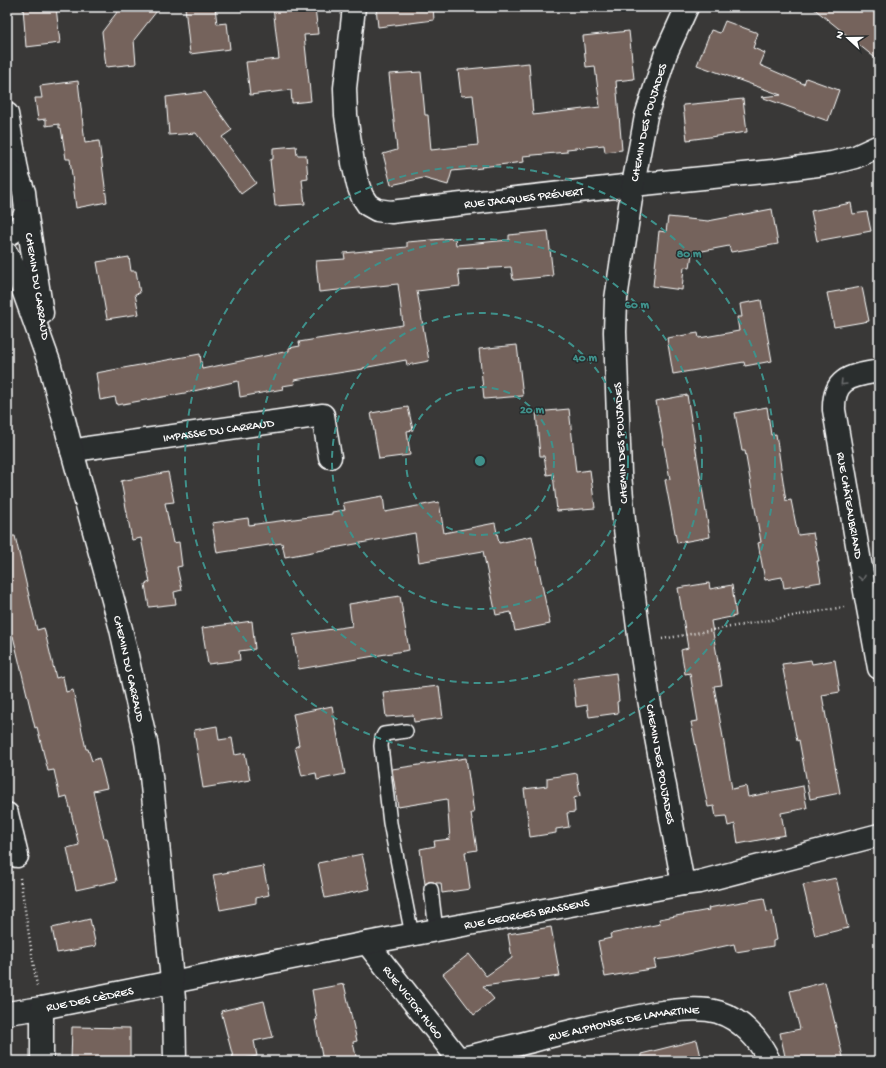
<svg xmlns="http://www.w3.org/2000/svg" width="886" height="1068" viewBox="0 0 886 1068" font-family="'Gochi Hand',sans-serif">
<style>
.building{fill:#74645b;stroke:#fff}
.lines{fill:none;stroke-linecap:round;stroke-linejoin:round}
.lane-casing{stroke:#fff;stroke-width:16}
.street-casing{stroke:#fff;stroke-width:25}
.secondary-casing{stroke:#fff;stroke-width:25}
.path{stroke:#fff;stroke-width:2.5;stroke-dasharray:1 3;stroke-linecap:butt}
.lane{stroke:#2a2d2e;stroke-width:13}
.street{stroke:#2a2d2e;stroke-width:22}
.secondary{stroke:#2a2d2e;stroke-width:22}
.oneway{stroke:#6a6c6d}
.ring{fill:none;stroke:#3f918b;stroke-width:2;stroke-dasharray:7 5}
.labels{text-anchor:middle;stroke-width:3;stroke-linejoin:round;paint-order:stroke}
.street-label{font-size:12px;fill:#fff;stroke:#2a2d2e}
.centre{fill:#3f918b;stroke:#2a2d2e;stroke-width:2}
.ring-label{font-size:12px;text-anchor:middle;font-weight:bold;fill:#3f918b;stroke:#2a2d2e;stroke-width:3;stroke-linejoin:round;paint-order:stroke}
</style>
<rect width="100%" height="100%" fill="#393837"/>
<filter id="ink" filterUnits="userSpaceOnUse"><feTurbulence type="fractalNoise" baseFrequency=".025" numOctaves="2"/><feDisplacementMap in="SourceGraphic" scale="8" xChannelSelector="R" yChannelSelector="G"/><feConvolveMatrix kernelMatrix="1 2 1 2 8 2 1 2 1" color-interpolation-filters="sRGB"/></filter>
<g filter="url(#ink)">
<path class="building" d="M23,7H56L60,43L26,47Z
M121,7H160L134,40L136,64L106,67L102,32Z
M185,7H215L217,24L227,23L230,49L190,54Z
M273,7H315L318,34L304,35L311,101L292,103L291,90L250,95L246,62L279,59Z
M376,7H433L434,20L378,27Z
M812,7H879V61Z
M725,21L758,33L753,48L765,53L760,65L804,84L806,78L839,90L828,121L761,97L781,95L697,65L711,30L720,33Z
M629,31L634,79L616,81L622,150L605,152L604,145L567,149V152L523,156L524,162L481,167L482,168L452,171L448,185L423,178L391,185L383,154L397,150L389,74L421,72L425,115H428L431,150L478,145L473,95L461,96L458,70L529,63L533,115L600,107L595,66L586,67L583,36Z
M78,81L85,143L99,141L107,202L76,208L70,159H66L61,128H59V124L46,126V119L38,120L35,98H42L40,86Z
M205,92L232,130L222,137L256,183L241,194L196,133L169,135L166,97Z
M743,99L747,132L687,140L683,105Z
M296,146L297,155H306L308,179L302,180L305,204L275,206L270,160L273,159V148Z
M851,203L853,214L867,212L871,231L817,241L811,211Z
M772,209L778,244L731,252L729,246L692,253L690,268L684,267L682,290L653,286L659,231L666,232L668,217L708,221Z
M548,231L553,276L513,280L511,267L458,270L460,286L417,291L429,361L407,365L406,360L363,368V369L294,380L295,384L282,386L283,389L240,397L238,381L185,393L117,405L115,397L100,400L96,373L200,354L202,369L289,351V348L300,346L299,342L403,325L398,284L319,292L316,261L345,259L344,253L407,247V242L455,238L456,245L509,240V235Z
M129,257L131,271H136L140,293L135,294L139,314L107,319L97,262Z
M862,287L869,321L834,327L827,293Z
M761,300L772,361L745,366L744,362L673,374L667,338L698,333L699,338L739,331L737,317H742L740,304Z
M517,345L523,396L484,399L479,349Z
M687,395L710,537L677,543L665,480L670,479L656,401Z
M408,407L413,430L407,431L410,455L379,459L371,413Z
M767,407L771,435L776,434L786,501L791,500L798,535L813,533L819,561H817L821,582L784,588L782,577L765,580L758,543L761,542L745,451H742L735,413Z
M569,409L576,472L590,470L595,508L557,511L553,474L547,475L544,456H540L536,412Z
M168,472L174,502L165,503L173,543L179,542L182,566L177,567L182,590L174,592L176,604L149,607L145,584L150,582L141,538L132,540L121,481Z
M383,496L385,512L439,502L444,533L495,523L499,543L532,536L550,624L515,631L511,612L496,615L483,551L419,562L415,533L285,557L282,543L217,553L212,523L248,518L249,525L332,514V512L345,510L343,503Z
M7,536H15L37,630L44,628L56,678L63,676L66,692L73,690L86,749H88L92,761L99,758L107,788L93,791L104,838H107L117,881L76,890L67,848L79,845L67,796L60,798L54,770L48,771L37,727L35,728L13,636H9L7,626Z
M709,583L710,589L732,585L736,616L711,621L722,685L714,686L732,789L746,786L748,797L803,786L807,808L781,813L785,835L738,844L735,824L728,826L726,816L716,817L714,806L708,807L691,722L698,721L690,673L685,674L681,650L688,648L678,588Z
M400,596L409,650L299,669L293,635L352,626L349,604Z
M252,621L255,649L239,651L240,660L208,664L202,628Z
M811,660L812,664L835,660L840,692L822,695L840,793L810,799L799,740L797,741L782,664Z
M616,673L619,701L617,702L618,713L589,717L587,705L576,707L573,679Z
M439,686L443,718L414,722L413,715L386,717L383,692Z
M332,706L345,774L317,780L316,773L302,776L295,747L299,745L293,714Z
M217,726L219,740L232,738L235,755L245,753L250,780L203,788L194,730Z
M466,758L474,813H471L477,850L465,852L470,889L442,893L441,883H436L430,881L425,884L420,849L435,846L434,841L450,839L447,799L398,807L392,769Z
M577,773L580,796L574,798L575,812L567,813L569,827L556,829V833L530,837L524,789L547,786V778Z
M362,854L370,889L325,898L318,863Z
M263,866L269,895L256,898V903L220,910L213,875Z
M836,878L848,928L815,936L803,885Z
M764,898L767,912L772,911L777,940L773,941V946L736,952L734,944L670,958L654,960L656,968L605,977L598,941L611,938L610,934L660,924L659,919L709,910L708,908Z
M90,919L96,946L57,953L52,928Z
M551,927L560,976L483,986L494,999L474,1015L443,974L469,954L486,976L512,958L508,934Z
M825,982L844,1061H786L780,1033L800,1029L790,991Z
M344,984L357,1041L353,1042L357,1061H323L315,1020H317L312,990Z
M264,1001L273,1037L254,1041L257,1056L234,1061L221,1011Z
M72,1027L130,1028V1061H71Z
M697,1040L702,1061H641V1054Z"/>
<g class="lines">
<defs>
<path id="lane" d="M406,731L384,734L382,738L381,746L390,823L412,935
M431,889L436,930"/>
<g id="street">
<path id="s1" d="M354,7L345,88L346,115L353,163L358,185L362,196L368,205L377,210L391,212L399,211L633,185L773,171L832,163L855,157L879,146"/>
<path id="s2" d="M879,371C852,376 833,377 834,410L867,603L879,668"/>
<path id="s3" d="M72,451L88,448L323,415L330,457"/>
<path d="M7,814L17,856"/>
<path id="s4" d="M683,884L648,694L640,643L624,521L620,474L615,332L616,299L633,185L646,116L666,53L687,7"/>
<path id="s5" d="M367,943L460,1061"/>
<path id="s6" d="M7,1013L42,1008L367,943L683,884L699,882L879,835"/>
<path id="s7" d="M459,1059C492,1051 526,1043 559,1034C594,1026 628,1017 663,1012C681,1010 700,1007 718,1012C740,1019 760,1039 769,1061"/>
<path d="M42,1061V1008"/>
</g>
<g id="secondary">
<path d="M7,114L18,176"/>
<path d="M7,167L18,176L24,192L26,210L21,226L11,233L7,234"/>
<path d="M26,210L42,313"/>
<path id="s8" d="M7,254L17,273L49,362L72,451L121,629L146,742L151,776L174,999L175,1061"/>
</g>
</defs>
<use href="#lane" class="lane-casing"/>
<use href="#street" class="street-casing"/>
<use href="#secondary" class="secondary-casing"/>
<path class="path" d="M662,639L844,607
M20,878L37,986"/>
<use href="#lane" class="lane"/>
<use href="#street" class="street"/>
<use href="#secondary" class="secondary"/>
</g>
<defs><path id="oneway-chevron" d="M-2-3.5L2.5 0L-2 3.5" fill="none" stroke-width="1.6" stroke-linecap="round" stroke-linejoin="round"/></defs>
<g class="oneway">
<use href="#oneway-chevron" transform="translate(843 383) rotate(134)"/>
<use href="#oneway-chevron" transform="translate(862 578) rotate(80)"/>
</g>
</g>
<g class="ring">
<circle cx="480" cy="461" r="74"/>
<circle cx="480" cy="461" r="148"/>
<circle cx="480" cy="461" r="222"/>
<circle cx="480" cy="461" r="295"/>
</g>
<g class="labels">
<g class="street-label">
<text dy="4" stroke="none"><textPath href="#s4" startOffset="770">CHEMIN DES POUJADES</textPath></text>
<text dy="4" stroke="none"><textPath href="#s1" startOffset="360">RUE JACQUES PRÉVERT</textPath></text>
<text transform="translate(38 286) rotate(81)" y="4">CHEMIN DU CARRAUD</text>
<text dy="4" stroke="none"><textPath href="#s3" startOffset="148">IMPASSE DU CARRAUD</textPath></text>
<text transform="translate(620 443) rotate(-93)" y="4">CHEMIN DES POUJADES</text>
<text dy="4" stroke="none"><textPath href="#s2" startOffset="165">RUE CHÂTEAUBRIAND</textPath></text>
<text dy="4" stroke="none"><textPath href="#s8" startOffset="433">CHEMIN DU CARRAUD</textPath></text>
<text transform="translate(661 764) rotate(80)" y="4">CHEMIN DES POUJADES</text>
<text dy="4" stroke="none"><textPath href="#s6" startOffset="529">RUE GEORGES BRASSENS</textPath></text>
<text dy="4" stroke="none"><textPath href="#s6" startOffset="84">RUE DES CÈDRES</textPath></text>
<text dy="4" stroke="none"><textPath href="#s5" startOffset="75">RUE VICTOR HUGO</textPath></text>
<text dy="4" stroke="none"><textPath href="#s7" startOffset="169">RUE ALPHONSE DE LAMARTINE</textPath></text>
</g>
</g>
<circle cx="480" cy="461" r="6" class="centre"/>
<g class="ring-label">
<text x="689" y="257">80 m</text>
<text x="637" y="308">60 m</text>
<text x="585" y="361">40 m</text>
<text x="532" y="413">20 m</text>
</g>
<rect width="886" height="1068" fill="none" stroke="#2a2d2e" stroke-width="24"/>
<rect x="12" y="12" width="862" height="1044" fill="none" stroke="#fff" stroke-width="1.5" filter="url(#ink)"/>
<g transform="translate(848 38) rotate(291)" stroke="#2a2d2e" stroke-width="3" paint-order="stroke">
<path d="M0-3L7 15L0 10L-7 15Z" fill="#ffffff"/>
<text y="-6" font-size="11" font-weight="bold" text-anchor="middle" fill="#ffffff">N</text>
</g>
</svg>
